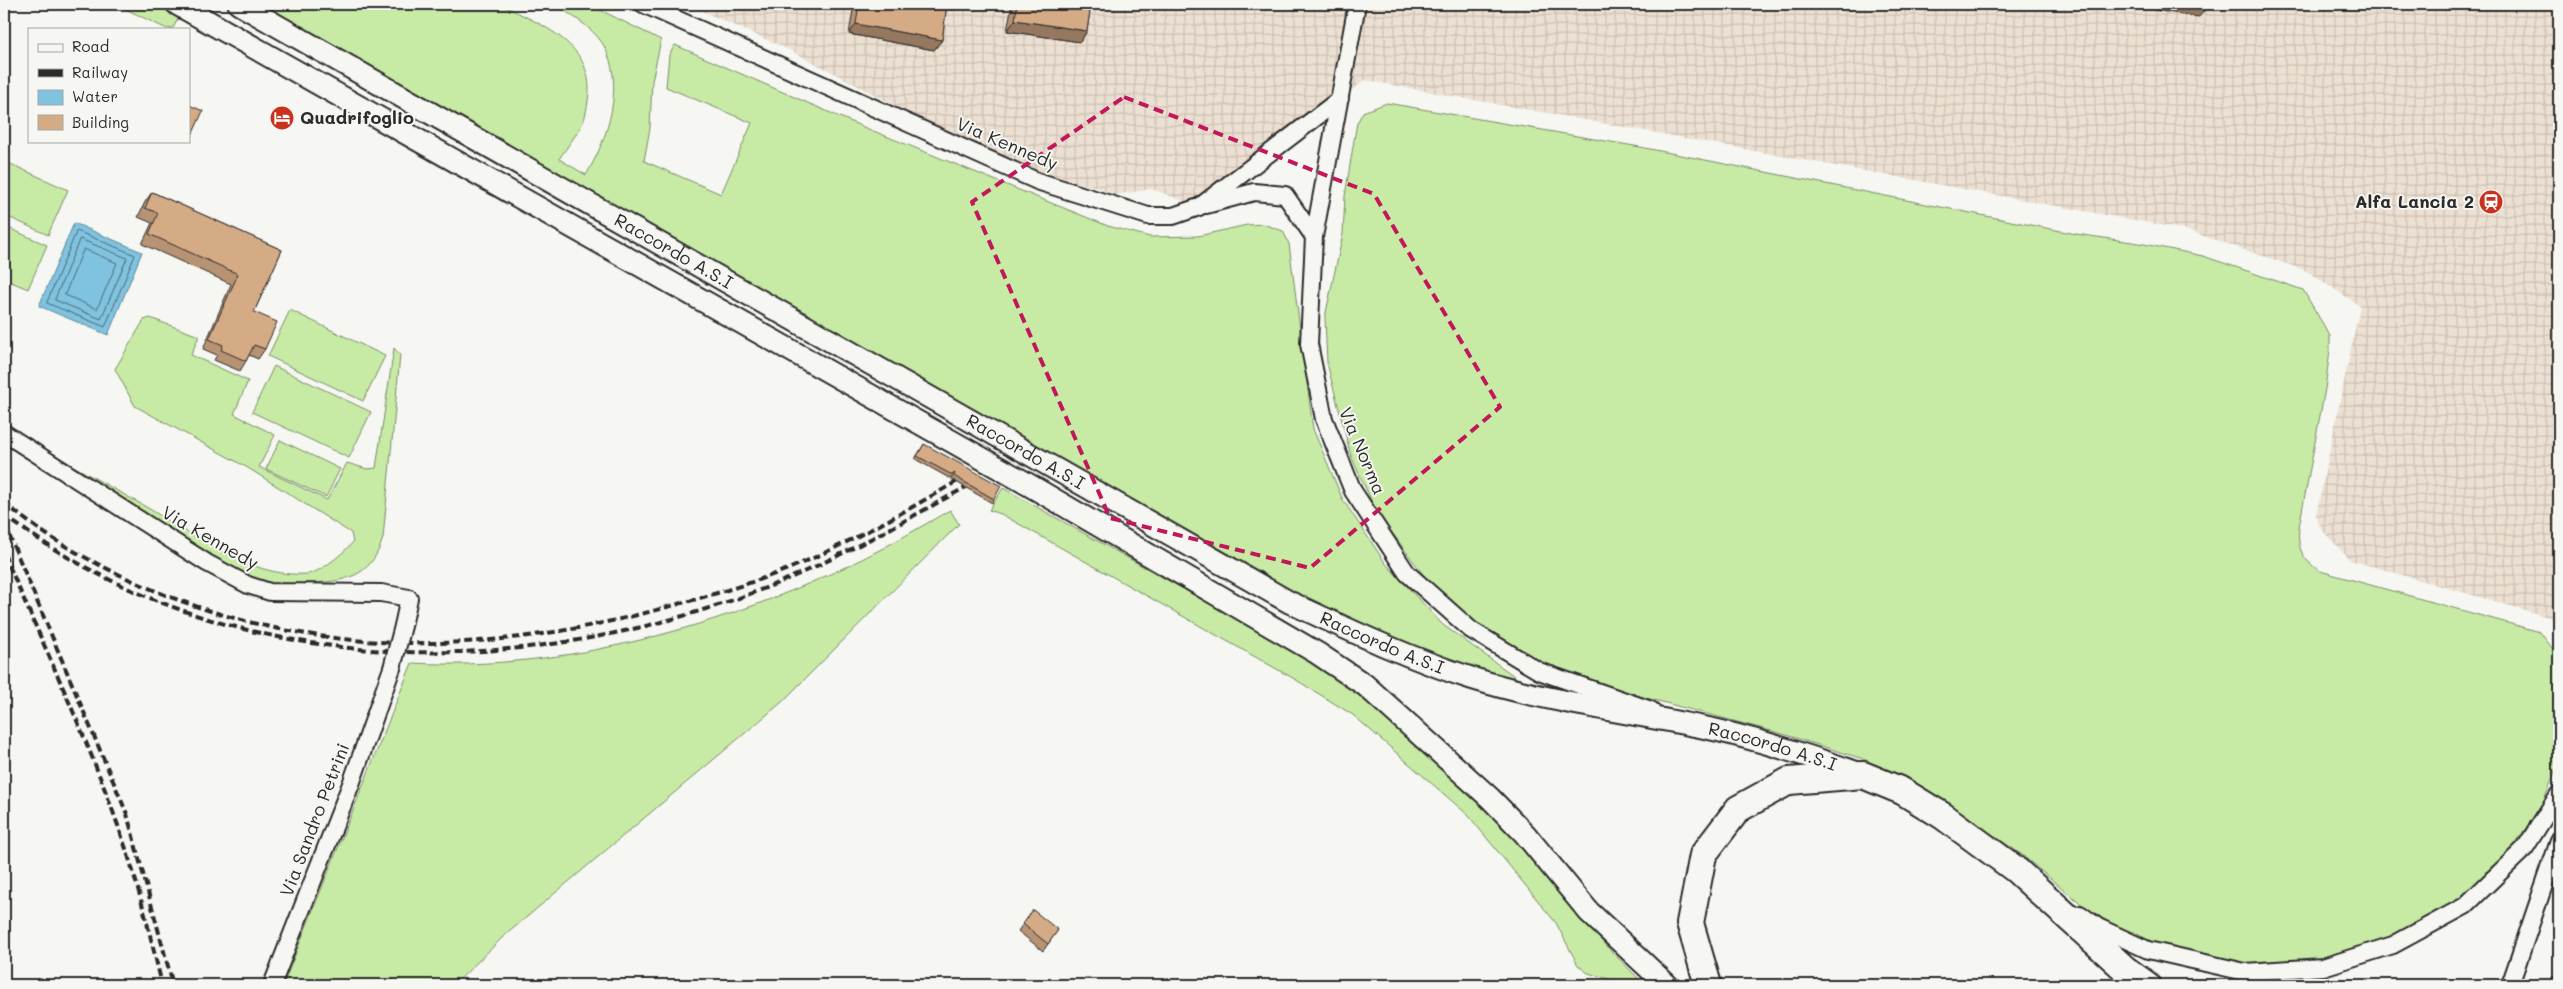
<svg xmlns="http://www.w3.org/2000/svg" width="2563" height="989" viewBox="0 0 2563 989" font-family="Mali,sans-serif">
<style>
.industrial{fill:url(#industrial-grid)}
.grass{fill:#c7eba5;stroke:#798b68}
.water{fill:#7fc3e0;stroke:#5d8698}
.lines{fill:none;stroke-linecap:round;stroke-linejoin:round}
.shore{stroke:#4d6873;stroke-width:1}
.minor-casing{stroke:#2b2b2b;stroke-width:20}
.tertiary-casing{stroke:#2b2b2b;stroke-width:25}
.primary-casing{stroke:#2b2b2b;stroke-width:30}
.minor{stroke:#f6f6f2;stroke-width:16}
.tertiary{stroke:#f6f6f2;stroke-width:21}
.primary{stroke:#f6f6f2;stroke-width:26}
.rail{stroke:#2b2b2b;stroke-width:4;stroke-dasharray:8 4;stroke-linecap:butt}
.minor-bridge-casing{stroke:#2b2b2b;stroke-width:20;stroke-linecap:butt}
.minor-bridge{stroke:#f6f6f2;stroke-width:16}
.wall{fill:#b79373;stroke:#2b2b2b}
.shaded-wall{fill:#95785e;stroke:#2b2b2b}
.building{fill:#d5ab86;stroke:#2b2b2b}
.marked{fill:none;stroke:#c2185b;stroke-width:4;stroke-dasharray:10 6;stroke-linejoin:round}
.labels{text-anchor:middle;stroke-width:4;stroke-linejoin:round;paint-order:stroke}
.poi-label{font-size:18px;font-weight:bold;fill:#2b2b2b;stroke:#f6f6f2;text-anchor:start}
.street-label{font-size:18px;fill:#2b2b2b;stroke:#f6f6f2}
</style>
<defs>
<pattern id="industrial-grid" width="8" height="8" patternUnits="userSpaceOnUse" patternTransform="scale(1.25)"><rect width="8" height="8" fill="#ece0d2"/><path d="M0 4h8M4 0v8" fill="none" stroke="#cbc0b4"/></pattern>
</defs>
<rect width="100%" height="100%" fill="#f6f6f2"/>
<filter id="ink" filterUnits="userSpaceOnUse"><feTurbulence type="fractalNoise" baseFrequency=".02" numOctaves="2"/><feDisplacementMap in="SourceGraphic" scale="10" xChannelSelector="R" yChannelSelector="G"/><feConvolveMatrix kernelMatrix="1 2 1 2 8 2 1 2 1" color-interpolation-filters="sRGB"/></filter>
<g filter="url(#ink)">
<path class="industrial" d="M686,4H2559V620L2350,560L2321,529L2316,515L2360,306L2307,271L2183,229L1365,80L1199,207L1152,189L1114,195L1091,185L1037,181L792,51Z"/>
<path class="grass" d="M115,4C133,4 170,0 178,19L173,28L167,29Z
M262,4H500C541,25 597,44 588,101C587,107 586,114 584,120C578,133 567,147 559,159L586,175C608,139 626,84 603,44C591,26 571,15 553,4H588L661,40L652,81L650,128L644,161L721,194L752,123L666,87L669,55L675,45L856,124L1108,226L1150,237L1198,236L1247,225L1263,224L1283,231L1289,244L1313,429L1343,500L1386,564L1443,625L1524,683L1462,666L1308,602Z
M1387,103L1640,147L2076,234L2139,243L2203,256L2303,290L2330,336V349L2325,389L2299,527C2297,549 2302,559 2320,571L2540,632L2559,657V762L2543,802L2513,847L2482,883L2443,912L2399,937L2302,966L2243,967L2145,945L2085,907L2022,855L1928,790L1863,759L1783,734L1571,678L1515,651L1476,626L1425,577L1376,511L1351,456L1327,363L1325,317L1343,234L1345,196L1354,140L1357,123L1363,112Z
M4,161L68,190L48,235L4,215Z
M4,226L47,245L28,289L4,279Z
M290,310L385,356L363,401L268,356Z
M150,318L199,336L191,355L248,381L234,414L275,435L259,467L327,500L347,463L367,469L376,468L394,348L400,355L383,538C371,579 343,582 305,583C296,584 285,586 275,584C261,582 248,576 235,570L8,429C52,454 96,479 141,504C188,531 250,579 307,574C320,573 345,552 353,542L351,533L248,468L135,406L115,369L144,320Z
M274,366L371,412L349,458L252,412Z
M280,440L340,469L326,497L266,469Z
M1003,488L1310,660L1361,696L1497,817L1607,947L1645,985H1617L1612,980L1588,973L1578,965L1556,923L1468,815L1353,715L1298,681L1001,514L989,510Z
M950,510L959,524L782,702L503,937L454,985H283L412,663C563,672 725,626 860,560C891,545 920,527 950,510Z"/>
<path class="water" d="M74,223L142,252L108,335L39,306Z"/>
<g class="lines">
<path class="shore" d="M77,231L135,255L105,327L47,303Z
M80,239L127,258L101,319L55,300Z
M84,249L117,263L97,309L65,295Z"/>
<defs>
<path id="minor" d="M643,4L1037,181L1148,216H1173L1199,207L1340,99
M1357,4L1314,237L1309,344L1324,419L1353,491L1407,573L1471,630L1539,671L1651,710
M1206,205L1254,192L1285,195L1314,237
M4,433L207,563L248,585L270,592L381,593L409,598L403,626
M2080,914L2098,927L2148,950L2245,972L2323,967L2393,945L2465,906L2525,848L2559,794
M272,985L351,784L392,668
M2510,985L2559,841
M2559,985V984"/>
<g id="tertiary">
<path d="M177,4L1024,482L1317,653L1365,685L1490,798L1525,834L1589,912L1667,985"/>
<path id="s1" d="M239,4L1289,602C1349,630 1408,658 1471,678C1545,701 1621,711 1697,726C1753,737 1807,755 1860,774"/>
</g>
<path id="primary" d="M1708,985L1690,923L1703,855L1738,809L1789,781L1863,775L1902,791L1943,816L2015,869L2126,970L2147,985"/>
</defs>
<use href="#minor" class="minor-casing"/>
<use href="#tertiary" class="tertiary-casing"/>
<use href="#primary" class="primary-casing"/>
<use href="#minor" class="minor"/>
<use href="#tertiary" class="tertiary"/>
<use href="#primary" class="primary"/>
<path class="rail" d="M4,502C49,542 108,571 163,594C331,661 500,654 671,606C712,595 753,583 793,567C851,542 906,511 961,479
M4,515C229,683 524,686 778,583C843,556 904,521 966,487
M4,523L127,814L173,985
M4,554C42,642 84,730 116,820C136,874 149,930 162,985"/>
<defs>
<path id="minor-bridge" d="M392,668L403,626"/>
</defs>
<use href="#minor-bridge" class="minor-bridge-casing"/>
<use href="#minor-bridge" class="minor-bridge"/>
</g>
<path class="wall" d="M854,4H947L942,40L934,50L849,34Z
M1012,4H1091L1087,31L1080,42L1007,31Z
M189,105L193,133L189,139Z
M152,192L282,250L254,312L265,349L258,359L249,355L246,361L240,371L214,360L217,355L203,349L231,284L142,244L152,223L138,217L145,202Z
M924,444L994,499L992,503L951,479L953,476L949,478L915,459Z
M1023,924L1058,930L1043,951L1018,931Z"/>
<path class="shaded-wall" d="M2115,4H2186L2207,7L2199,17Z
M1015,20L1087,31L1080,42L1007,31Z
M856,24L942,40L934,50L849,34Z"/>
<path class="building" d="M859,4H947L942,40L856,24Z
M1017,4H1091L1087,31L1015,20Z
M2186,4H2207V7Z
M189,105L203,111L193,133L189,131Z
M152,192L282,250L254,312L277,322L265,349L254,345L246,361L221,350L223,345L209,339L238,274L149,234L158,213L145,208Z
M924,444L1001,486L994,499L954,476L955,473L952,475L917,456Z
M1033,910L1058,930L1048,944L1023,924Z"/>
</g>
<path class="marked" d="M1124,97L1374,194L1500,407L1310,568L1110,518L972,202Z"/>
<defs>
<symbol id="hotel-disc" viewBox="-11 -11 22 22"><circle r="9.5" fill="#c8321e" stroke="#f6f6f2"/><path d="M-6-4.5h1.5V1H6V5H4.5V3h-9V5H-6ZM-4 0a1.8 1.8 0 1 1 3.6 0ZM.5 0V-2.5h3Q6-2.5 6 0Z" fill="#fff"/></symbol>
<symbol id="station-disc" viewBox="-11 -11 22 22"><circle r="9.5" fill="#c8321e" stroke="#f6f6f2"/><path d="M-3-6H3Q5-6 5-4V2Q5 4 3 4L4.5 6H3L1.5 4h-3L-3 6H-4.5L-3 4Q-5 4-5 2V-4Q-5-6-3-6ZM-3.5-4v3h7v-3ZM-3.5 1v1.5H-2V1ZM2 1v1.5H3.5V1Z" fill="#fff"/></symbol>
</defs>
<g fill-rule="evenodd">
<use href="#hotel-disc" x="268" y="104" width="28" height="28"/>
<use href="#station-disc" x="2477" y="188" width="28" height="28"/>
</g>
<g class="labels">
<g class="poi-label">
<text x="300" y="124">Quadrifoglio</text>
<text x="2474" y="208" text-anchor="end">Alfa Lancia 2</text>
</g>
<g class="street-label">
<text transform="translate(1007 144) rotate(23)" y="6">Via Kennedy</text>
<text dy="6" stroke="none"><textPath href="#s1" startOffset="500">Raccordo A.S.I</textPath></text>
<text transform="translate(1362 451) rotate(67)" y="6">Via Norma</text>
<text dy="6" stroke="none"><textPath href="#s1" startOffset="905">Raccordo A.S.I</textPath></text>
<text transform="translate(210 538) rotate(30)" y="6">Via Kennedy</text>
<text dy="6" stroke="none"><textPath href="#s1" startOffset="1310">Raccordo A.S.I</textPath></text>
<text dy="6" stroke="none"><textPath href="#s1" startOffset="1715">Raccordo A.S.I</textPath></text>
<text transform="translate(315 820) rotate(-69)" y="6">Via Sandro Petrini</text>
</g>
</g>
<rect width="2563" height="989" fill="none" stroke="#f6f6f2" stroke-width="20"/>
<rect x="10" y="10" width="2543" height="969" fill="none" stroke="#2b2b2b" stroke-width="2" filter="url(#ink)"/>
<rect x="28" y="28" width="162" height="115" fill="#f6f6f2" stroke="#a5a5a2"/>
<rect x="38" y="44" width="25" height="8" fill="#f6f6f2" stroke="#a5a5a2"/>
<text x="72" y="52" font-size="15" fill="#2b2b2b">Road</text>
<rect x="38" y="69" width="25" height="8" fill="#2b2b2b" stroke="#a5a5a2"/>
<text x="72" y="78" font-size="15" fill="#2b2b2b">Railway</text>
<rect x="38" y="90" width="25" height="15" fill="#7fc3e0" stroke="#a5a5a2"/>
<text x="72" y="102" font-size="15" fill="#2b2b2b">Water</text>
<rect x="38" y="115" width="25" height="15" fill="#d5ab86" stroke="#a5a5a2"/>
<text x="72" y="128" font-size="15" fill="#2b2b2b">Building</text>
</svg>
